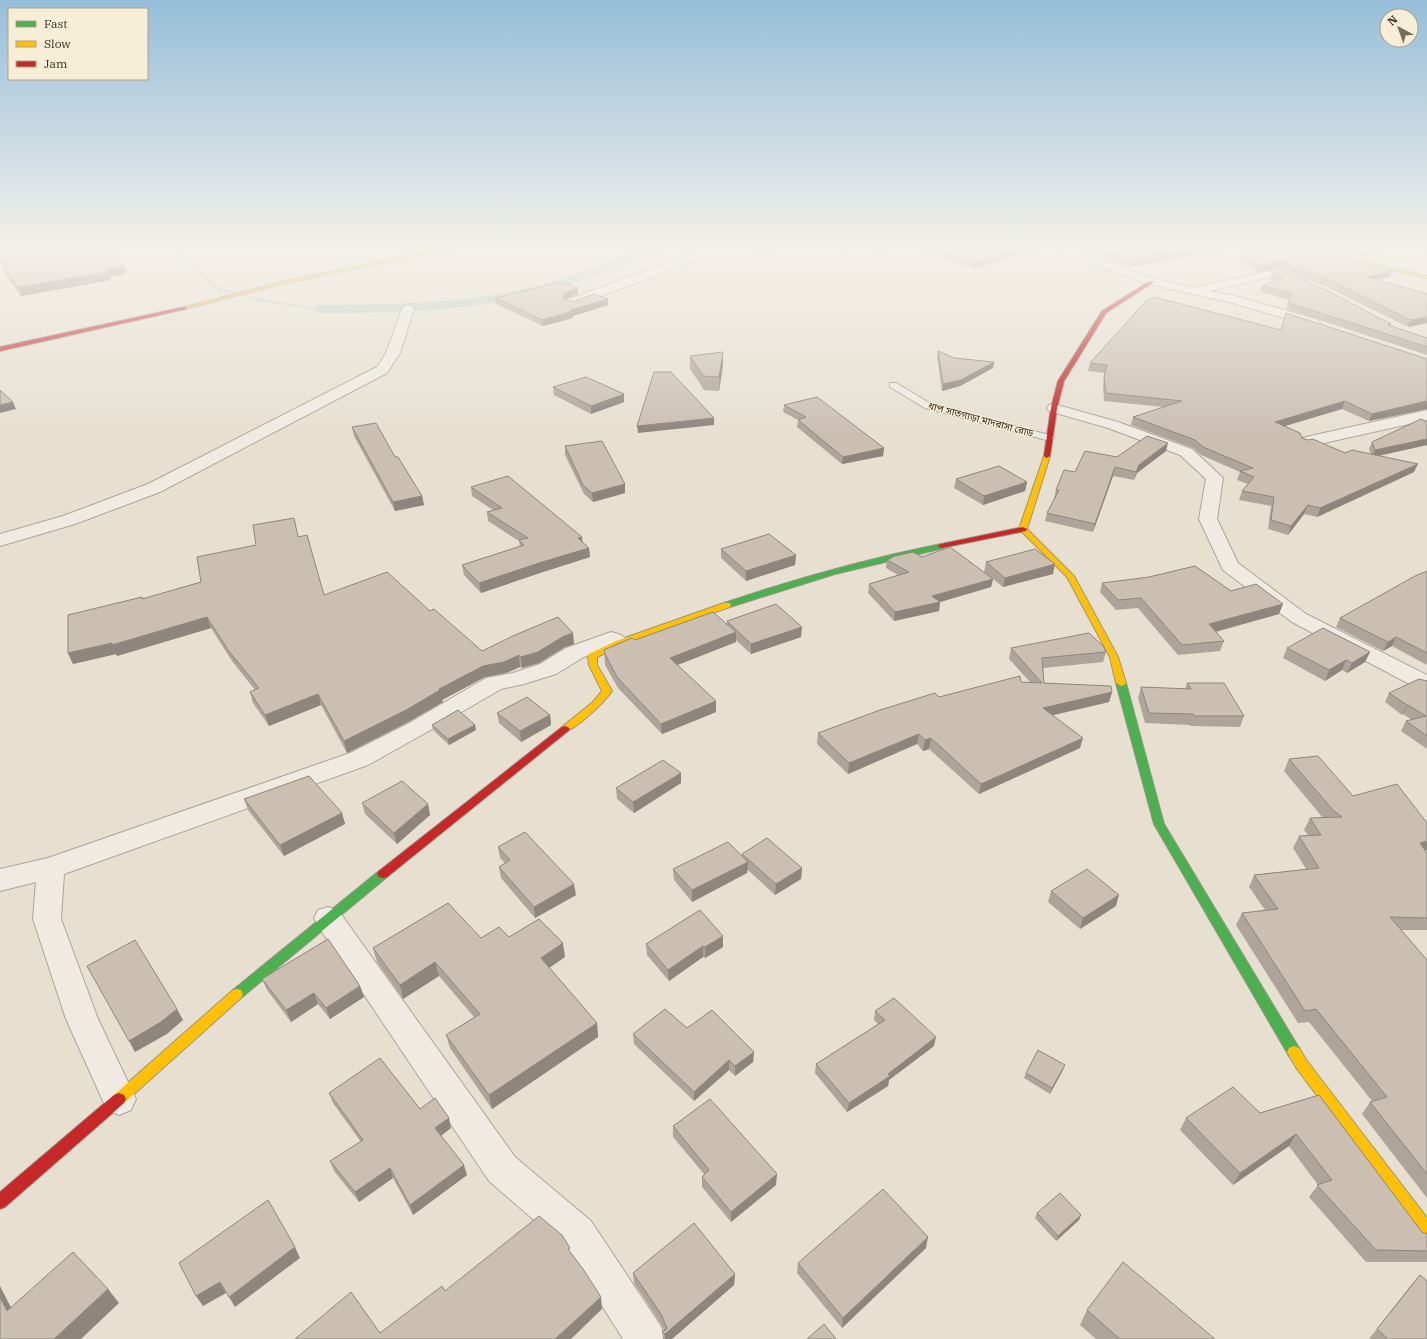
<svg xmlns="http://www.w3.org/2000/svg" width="1427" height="1339" viewBox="0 0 1427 1339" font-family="'IBM Plex Serif','Noto Sans Bengali',serif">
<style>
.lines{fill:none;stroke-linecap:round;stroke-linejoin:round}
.stream{fill:#bcccc2;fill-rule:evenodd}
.canal{fill:#bcccc2;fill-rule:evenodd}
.lane-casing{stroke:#ada599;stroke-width:2}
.street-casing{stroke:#ada599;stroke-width:2}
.fast-casing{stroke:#9c958a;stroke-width:2}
.slow-casing{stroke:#9c958a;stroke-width:2}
.jam-casing{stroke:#9c958a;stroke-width:2}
.lane{fill:#efebe3;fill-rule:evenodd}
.street{fill:#efebe3;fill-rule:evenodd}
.fast{fill:#4caf50;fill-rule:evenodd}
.slow{fill:#ffc107;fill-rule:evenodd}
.jam{fill:#c62828;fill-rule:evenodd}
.wall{fill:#afa499}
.shaded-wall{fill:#8e867d}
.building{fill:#cbbfb2;stroke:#8e867d}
.labels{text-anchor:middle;stroke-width:3;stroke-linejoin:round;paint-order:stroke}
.far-street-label{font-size:10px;fill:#3d2e20;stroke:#f7eed8}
</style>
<rect width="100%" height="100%" fill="#e7e0d1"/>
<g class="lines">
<path class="stream" d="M175,246H179L195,268L222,289L271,301L323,309L321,310L271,303L219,291L193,270Z"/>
<path class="canal" d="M651,246H670L669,249C618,268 568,288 515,299C451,312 386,313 321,313L316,312L314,309L316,306L321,305C387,304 454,304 518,290C564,280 607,263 651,246Z"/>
<defs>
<path id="lane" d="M890,383H896L931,404L1053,436L1054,438L1050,441L925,408L890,387Z"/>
<path id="street" d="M714,246H730L729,248L575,306H567L565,303L567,300Z
M833,246H849L856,249L868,246H892L887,249L855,255L834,248Z
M1046,246H1062L1155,279L1196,288L1201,286L1275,270L1288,272L1305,279L1307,281L1305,283C1295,286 1285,277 1275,276L1209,291L1235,296L1318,320L1320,323L1318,326L1314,327L1229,302L1148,284L1047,248Z
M408,305L412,306L414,309L400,353L387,373L160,492L75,524L0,546V534L63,516L148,484L377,367L386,353L402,309L404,306Z
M1054,404L1118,422L1192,449L1223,478L1217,519L1238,563L1306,614L1427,675V691L1419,689L1292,622L1223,570L1199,519L1206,479L1180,455L1108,428L1049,411L1047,408L1049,405Z
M1427,410V420L1306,447L1300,445L1298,442L1300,439L1306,437Z
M611,632C619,634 625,636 630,643L627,648L619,649L609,646L582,658L556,674L524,684L501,689L427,732L368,765L64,874L61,919L98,1019L136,1099L131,1110L119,1115L107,1110L66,1019L33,919L36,882L0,891V869L48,858L350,753L411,722L486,678L513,673L540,664L566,648Z
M328,907L338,910L515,1157L591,1221L660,1325L666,1339H623L565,1247L489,1181L318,926L314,918L318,910Z"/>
<path id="fast" d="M941,544L945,546L944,548L835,574L730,607H724L723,605L724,603C795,579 867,559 941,544Z
M1121,680L1126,683L1164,824L1299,1048L1301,1052L1299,1056L1294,1058L1289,1056L1154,824L1116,683Z
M383,870L387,871L389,874L387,877L241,998L237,999L233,998L231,994L233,990L379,871Z"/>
<path id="slow" d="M455,246H465L281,284L184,309L182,308L281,282Z
M1285,246H1295L1427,276V278Z
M1047,454L1050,456L1027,529L1074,576L1118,657L1126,683L1124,685L1121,686L1116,683L1110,657L1067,577L1019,529L1044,456Z
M724,603H730L731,605L730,607L622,645L597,657V665L612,691C605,701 573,734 562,731L560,729L562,727L593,702L602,691L589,665L588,656L589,654L616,641Z
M237,989L241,990L243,994L241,998L124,1103L119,1105L114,1103L112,1099L114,1095L233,990Z
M1294,1046L1299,1048L1307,1061L1427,1218V1238L1422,1235L1297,1069L1287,1052L1289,1048Z"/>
<path id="jam" d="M1150,281L1154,282L1106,313L1064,381L1057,408L1050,456L1047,458L1045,457L1044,456L1051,408L1058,381L1102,311Z
M184,307H186V309L0,351V347Z
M1023,527L1027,529L1026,531L941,548L937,546L941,544Z
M565,726L568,727L570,729L568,731L387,877L383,878L379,877L377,874L379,871L562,727Z
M119,1093L124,1095L126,1099L124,1103L5,1207L0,1209V1192L114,1095Z"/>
</defs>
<use href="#lane" class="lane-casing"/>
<use href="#street" class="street-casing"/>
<use href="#fast" class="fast-casing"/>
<use href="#slow" class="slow-casing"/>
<use href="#jam" class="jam-casing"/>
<use href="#lane" class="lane"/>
<use href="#street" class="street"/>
<use href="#fast" class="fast"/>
<use href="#slow" class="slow"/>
<use href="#jam" class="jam"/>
</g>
<path class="wall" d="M0,246L124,266L126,274L110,277L111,280L21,296L5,273L2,265L0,263Z
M740,246H790L760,254Z
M912,246H1045V247L973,269Z
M1067,246H1242L1130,267Z
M1259,246H1297L1351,258L1350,259L1392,271L1390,277L1379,280L1427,294V323L1408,327L1329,288L1285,270L1275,269L1258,272L1240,262L1242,256L1260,248Z
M1311,246H1381L1379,251L1363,258Z
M1272,272L1390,326L1427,338V355L1286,309L1289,300L1260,292L1262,286L1275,281L1270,279Z
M578,288V294L566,299L565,300L566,301L608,305L573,316V318L543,326L496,304L495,298Z
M1286,313L1427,359V409L1369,421L1342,409L1284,426L1302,438L1345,453L1371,454L1369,449L1372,442L1427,422V445L1379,456L1414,472L1317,517L1304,514L1288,535L1268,529L1271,506L1239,500L1242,491L1248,484L1237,480L1240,472L1201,455L1193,448L1131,425L1133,417L1164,407L1104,401L1103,385L1105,373L1088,371L1090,363L1281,330Z
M938,351L954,358L994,362L993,368L960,386L942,391L937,357Z
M723,352V366L719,391L704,390L690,369V356Z
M553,387L624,402L591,414L554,395Z
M784,405L884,448L883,456L842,464L797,427L798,420L783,412Z
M352,427L395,457L422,496L424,505L395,511L354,436Z
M565,446L625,493L593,502L584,494L565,455Z
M1166,451L1137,473L1134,480L1113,476L1093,532L1045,521L1047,513L1055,498H1054L1056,490L1075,472L1117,457Z
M956,479L1027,482L1025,491L983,505L954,488Z
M471,487L582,542L589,548L590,557L543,572L481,593L464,575L462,565L520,547L519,541L488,521L487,512L493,510L472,496Z
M296,528L298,537L324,595L430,611L482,651L574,644L565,647L539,663L522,668L520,667L506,673L485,677L442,700L443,702L410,721L347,753L321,705L269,726L253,703L250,692L255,690L232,661L211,628L117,656L116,654L73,664L68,653L143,599L201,582L256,545Z
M721,549L796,555L795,565L746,581L721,558Z
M922,557L988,575L984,572L986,562L1053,574L1003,587L993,579L991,587L940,602L939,611L894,621L868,593L869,584L898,575L886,568L887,560Z
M1427,571V665L1392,646L1383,651L1336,627L1340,618Z
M1102,583L1231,591L1279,614L1216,632L1224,641L1220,651L1178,655L1138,608L1116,610L1100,592Z
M727,621L801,637L751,654L736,640V642L677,665L716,701V712L662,734L618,688L605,665L604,650L635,640L727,623Z
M1011,648L1106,652L1103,662L1043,668L1044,683L1112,692L1109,702L1053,715L1080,748L979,794L929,749L923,751L917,744L848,774L817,744L818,733L939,697L1021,682H1030L1009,659Z
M1287,648L1370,652L1365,662L1347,673L1342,670L1325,681L1283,658Z
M1427,681V749L1401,731L1406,721L1412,720L1403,714L1402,715L1385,702L1389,693Z
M1187,683L1244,716L1240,727L1190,726V725L1145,723L1138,698L1141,687L1185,689Z
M497,713L550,715L551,725L521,742L499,723Z
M432,725H475L476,730L449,745L433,730Z
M1289,759L1353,796L1427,823V850L1425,851L1427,853V930H1401L1427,960V1198L1362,1114L1370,1102L1372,1101L1309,1022L1298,1023L1236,925L1242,913L1265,910L1249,887L1254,875L1306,869L1293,848L1299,836L1308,835L1304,830L1310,818H1323L1284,771Z
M681,783L634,813L617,799L616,788Z
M244,799L342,813L345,824L284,856L248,810Z
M362,803L428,804L430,815L397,844L365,814Z
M498,847L576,895L535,918L501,878L499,867L505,863L500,858Z
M742,854L802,868L801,879L775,895L748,870L747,873L692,902L674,880L673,869L742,856Z
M1051,891L1116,906L1080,929L1048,902Z
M723,936V947L705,958L703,957L669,981L647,955L646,944Z
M509,937L565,957L549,968L597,1023L598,1037L492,1109L450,1048L446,1035L474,1017L439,976L403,999L377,962L373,948L481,938Z
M262,979L360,986L364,997L330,1019L318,1004L291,1022L267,990Z
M875,1011L934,1046L889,1080L888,1086L847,1112L815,1073L816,1064L878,1024L874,1020Z
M687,1028L754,1052L753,1062L735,1076L729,1070L694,1101L634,1044L633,1034Z
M1063,1070L1050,1094L1024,1078L1026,1073Z
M329,1093L420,1109L451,1128L441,1136L467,1175L413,1215L393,1178L359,1202L334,1171L330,1161L361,1142L333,1103Z
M1319,1095L1422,1232L1427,1234V1262H1366L1309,1197L1318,1185L1289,1146L1233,1185L1180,1130L1186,1118L1260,1113Z
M673,1126L776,1185L731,1222L702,1187V1177L704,1174L673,1137Z
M1037,1213L1081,1215L1079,1220L1056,1241L1035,1218Z
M926,1248L842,1328L797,1273L798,1263Z
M633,1273L735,1274L734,1285L672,1339H663L662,1331L664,1330L661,1324L634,1283Z
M1420,1275L1427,1339H1369L1411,1285Z
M1087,1310L1215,1339H1096L1080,1325Z"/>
<path class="shaded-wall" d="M766,246H790L760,254V248Z
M1029,246H1045V247L973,269L974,263Z
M1211,246H1242L1130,267L1131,260Z
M1379,246H1381L1379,251L1363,258L1365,252Z
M1277,262L1275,269L1258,272L1260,266Z
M124,266L126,274L110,277L111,280L21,296L18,287L105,269Z
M1392,271L1390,277L1365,283L1368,277Z
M578,288V294L566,299L564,304L563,297L565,293Z
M608,299V305L573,316V318L543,326L542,320L570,310Z
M1427,317V323L1408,327L1411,320Z
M723,352V366L719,391V377Z
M994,362L993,368L960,386L942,391L943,384Z
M624,394V402L591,414V406Z
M1345,401L1342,409L1272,430L1275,422Z
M1427,401V409L1369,421L1372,414Z
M13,402L16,409L0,413V405Z
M714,418V425L638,433L637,426Z
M1427,439V445L1372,457L1375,450Z
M1168,443L1166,451L1137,473L1134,480L1139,465Z
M884,448L883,456L842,464L843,457Z
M1418,464L1414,472L1317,517L1320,508Z
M1115,467L1113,476L1093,532L1095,524Z
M1027,482L1025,491L983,505L984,496Z
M625,484V493L593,502L592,493Z
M422,496L424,505L395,511L393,502Z
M1308,505L1304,514L1288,535L1291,526Z
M582,537L583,546L578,538Z
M589,548L590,557L543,572L481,593L479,583L542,562Z
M796,555L795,565L746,581V571Z
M1055,564L1053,574L1003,587L1005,578Z
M993,579L991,587L940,602L939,611L894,621L895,612L932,596Z
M1283,604L1279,614L1206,634L1209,624Z
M207,617L211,628L117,656L116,654L73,664L68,653Z
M802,627L801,637L751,654V644Z
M736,632V642L670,668V658Z
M573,633L574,644L565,647L539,663L522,668L521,657L564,636Z
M1396,637L1392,646L1383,651L1388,642Z
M1370,652L1365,662L1347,673L1352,663Z
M519,655L520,667L506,673L485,677L442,700L443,702L410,721L347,753L344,741L483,666Z
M1346,660L1342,670L1325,681L1329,670Z
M1112,692L1109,702L1041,718L1043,708Z
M318,694L321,705L269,726L265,715Z
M716,701V712L662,734L661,724Z
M1407,705H1408L1403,714L1402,715Z
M550,715L551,725L521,742L520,731Z
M475,725L476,730L449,745L448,739Z
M919,734L917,744L848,774L849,763Z
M931,738L929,749L923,751L925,740Z
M1083,738L1080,748L979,794L981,784Z
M681,773V783L634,813L633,802Z
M428,804L430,815L397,844L394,833Z
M342,813L345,824L284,856L280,845Z
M1427,841V850L1413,856L1420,843Z
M748,862L747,873L692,902V890Z
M802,868L801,879L775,895L776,884Z
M574,884L576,895L535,918L534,907Z
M1119,895L1116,906L1080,929L1083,918Z
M723,936V947L705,958V947Z
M563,943L565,957L543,972L541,958Z
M703,946V957L669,981L668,970Z
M435,962L439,976L403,999L400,985Z
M360,986L364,997L330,1019L326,1008Z
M314,993L318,1004L291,1022L286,1010Z
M177,1009L183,1020L167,1034L135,1052L129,1041Z
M597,1023L598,1037L492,1109L489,1095Z
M936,1037L934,1046L889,1080L888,1086L847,1112L849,1103Z
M754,1052L753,1062L735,1076V1066Z
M729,1060V1070L694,1101V1092Z
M1065,1065L1063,1070L1050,1094L1052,1088Z
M449,1118L451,1128L438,1138L435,1128Z
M1296,1134L1289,1146L1233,1185L1240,1173Z
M464,1165L467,1175L413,1215L410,1205Z
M390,1168L393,1178L359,1202L355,1192Z
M777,1174L776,1185L731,1222V1212Z
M1081,1215L1079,1220L1056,1241L1058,1236Z
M928,1237L926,1248L842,1328L843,1318Z
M295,1247L300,1258L235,1307L229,1297Z
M735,1274L734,1285L672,1339H665V1334Z
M220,1282L226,1293L203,1306L196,1296Z
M0,1286L20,1325L7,1311L0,1297Z
M108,1289L119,1303L81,1339H54Z
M601,1297L602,1309L571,1339H555Z"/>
<path class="building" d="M0,246H104L124,266L105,269L108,272L18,287L2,265L8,264L0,257Z
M756,246H766L760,248Z
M928,246H1029L974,263Z
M1087,246H1211L1131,260Z
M1263,246H1297L1351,258L1349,259L1392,271L1368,277L1427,294V317L1411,320L1331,281L1286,263L1277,262L1260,266L1242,256L1263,247Z
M1340,246H1379L1365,252Z
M1272,272H1284L1322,288L1391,324L1388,325L1427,338V347L1289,303L1291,293L1262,286L1283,278Z
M561,282L578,288L565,293L563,297L566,301H575L594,294L608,299L570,310L573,311L542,320L495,298Z
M1154,297L1281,330L1286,313L1427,359V401L1372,414L1345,401L1275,422L1300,433L1302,438L1308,440L1313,439L1345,453L1352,450L1418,464L1320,508L1308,505L1291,526L1271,520L1274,497L1242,491L1254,477L1240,471L1253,468L1203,447L1195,440L1133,417L1182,401L1106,393L1104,377L1107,365L1090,363L1146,301Z
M938,351L954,358L994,362L961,380L943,384Z
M723,352L719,377L703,376L690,356Z
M654,372H671L714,418L637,426Z
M586,377L624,394L591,406L553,387Z
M0,390L13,402L0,405Z
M817,397L884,448L843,457L798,420L806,417L784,405Z
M1421,419L1427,422V439L1375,450L1372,442Z
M376,423L395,457H398L422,496L393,502L352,427Z
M1147,436L1168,443L1139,465L1136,472L1115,467L1095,524L1047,513L1059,490H1056L1064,470L1075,472L1085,451L1117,457Z
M602,441L625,484L592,493L583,485L565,446Z
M999,466L1027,482L984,496L956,479Z
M508,476L582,537L578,538L589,548L542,562L479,583L462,565L524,545L519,540L528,538L487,512L502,508L471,487Z
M294,518L298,537L307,535L324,595L387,572L430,611L434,609L482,651L515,635L558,617L573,633L564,636L538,652L521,657L519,655L504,662L483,666L439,689L440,690L408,709L344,741L318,694L265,715L250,692L259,688L228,650L207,617L112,645V643L68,653V615L142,597V599L201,582L197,557L256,545L253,525Z
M769,534L796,555L746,571L721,549Z
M950,547L993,579L932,596L940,602L895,612L869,584L909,572L887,560L895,556L913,552L922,557Z
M1035,549L1055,564L1005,578L986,562Z
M1195,566L1231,591L1256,584L1283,604L1209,624L1224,641L1182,645L1141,598L1118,600L1102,583L1149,577Z
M1427,571V653L1396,637L1388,642L1340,618L1415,576Z
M776,604L802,627L751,644L727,621Z
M713,612L736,632L670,658L716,701L661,724L617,677L605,654L604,650L632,638L635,640Z
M1323,628L1370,652L1352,663L1346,660L1329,670L1287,648Z
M1089,633L1104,647L1106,652L1042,658L1044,683L1111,686L1112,692L1043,708L1083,738L981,784L931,738L925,740L919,734L849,763L818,733L880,710L935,693L939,697L1020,676L1021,682L1042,683L1011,648Z
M1419,679L1427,681V736L1406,721L1426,716L1408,705H1407L1389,693Z
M1187,683H1224L1244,716H1194L1193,714L1149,713L1141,687L1191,689Z
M527,697L550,715L520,731L497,713Z
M458,710L475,725L448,739L432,725Z
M1318,756L1353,796L1397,784L1427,823V841L1420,843L1427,853V918L1390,917L1427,960V1174L1370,1102L1387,1097L1316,1009L1305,1011L1242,913L1278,909L1254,875L1319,868L1299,836L1321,835L1310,818L1342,817L1333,810L1289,759Z
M663,760L681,773L633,802L616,788Z
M309,776L342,813L280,845L244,799Z
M402,781L428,804L394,833L362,803Z
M525,832L574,884L534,907L499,867L510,860L498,847Z
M767,838L802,868L776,884L742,854Z
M728,842L748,862L692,890L673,869Z
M1087,869L1119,895L1083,918L1051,891Z
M448,903L481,938L499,927L509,937L539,919L563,943L541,958L597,1023L489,1095L446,1035L480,1014L435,962L400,985L373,948Z
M700,910L723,936L705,947L703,946L668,970L646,944Z
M328,939L360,986L326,1008L314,993L286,1010L262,979Z
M135,940L177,1009L161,1022L129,1041L87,966Z
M894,998L936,1037L888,1074L890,1076L849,1103L816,1064L885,1020L875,1011Z
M665,1009L687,1028L712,1010L754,1052L735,1066L729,1060L694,1092L633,1034Z
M1038,1050L1065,1065L1052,1088L1026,1073Z
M380,1058L420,1109L435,1098L449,1118L435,1128L464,1165L410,1205L390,1168L355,1192L330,1161L363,1140L329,1093Z
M1233,1087L1260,1113L1319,1095L1422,1232L1427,1234V1251L1376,1250L1317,1185L1332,1180L1296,1134L1240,1173L1186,1118Z
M710,1099L777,1174L731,1212L702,1177L709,1170L673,1126Z
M883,1189L928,1237L843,1318L798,1263Z
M1060,1193L1081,1215L1058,1236L1037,1213Z
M268,1200L295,1247L229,1297L220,1282L196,1296L179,1263Z
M539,1216L562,1235L570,1248L568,1249L583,1269L601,1297L555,1339H295L351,1292L380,1333L442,1286L445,1291Z
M694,1223L735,1274L665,1334L662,1331L666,1330L667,1328L661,1314L633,1273Z
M73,1252L108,1289L54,1339H0V1297L7,1311Z
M1123,1262L1215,1339H1120L1087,1310Z
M1420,1275L1427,1281V1339H1388L1377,1329Z
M824,1324L836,1339H807Z"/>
<linearGradient id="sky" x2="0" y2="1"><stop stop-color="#96bed9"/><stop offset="0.57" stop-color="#f4f1ea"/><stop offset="1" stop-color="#f4f1ea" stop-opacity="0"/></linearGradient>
<rect width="1427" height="434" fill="url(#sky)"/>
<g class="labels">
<g class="far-street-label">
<text transform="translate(981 419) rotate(15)" y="4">ধাপ সাতগাড়া মাদরাসা রোড</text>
</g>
</g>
<rect x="8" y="8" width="140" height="72" fill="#f7eed8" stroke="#ada18e"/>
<rect x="16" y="21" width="20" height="6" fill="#4caf50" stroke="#ada18e"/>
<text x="44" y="28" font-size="12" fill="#3d2e20">Fast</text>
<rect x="16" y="41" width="20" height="6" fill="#ffc107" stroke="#ada18e"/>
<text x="44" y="48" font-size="12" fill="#3d2e20">Slow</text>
<rect x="16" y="61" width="20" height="6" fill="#c62828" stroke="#ada18e"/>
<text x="44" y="68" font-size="12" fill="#3d2e20">Jam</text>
<g transform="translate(1399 28) rotate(319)"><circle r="19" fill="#f7eed8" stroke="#ada18e"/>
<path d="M0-3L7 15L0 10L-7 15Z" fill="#786c5e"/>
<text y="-6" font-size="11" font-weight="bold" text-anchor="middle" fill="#3d2e20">N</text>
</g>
</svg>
